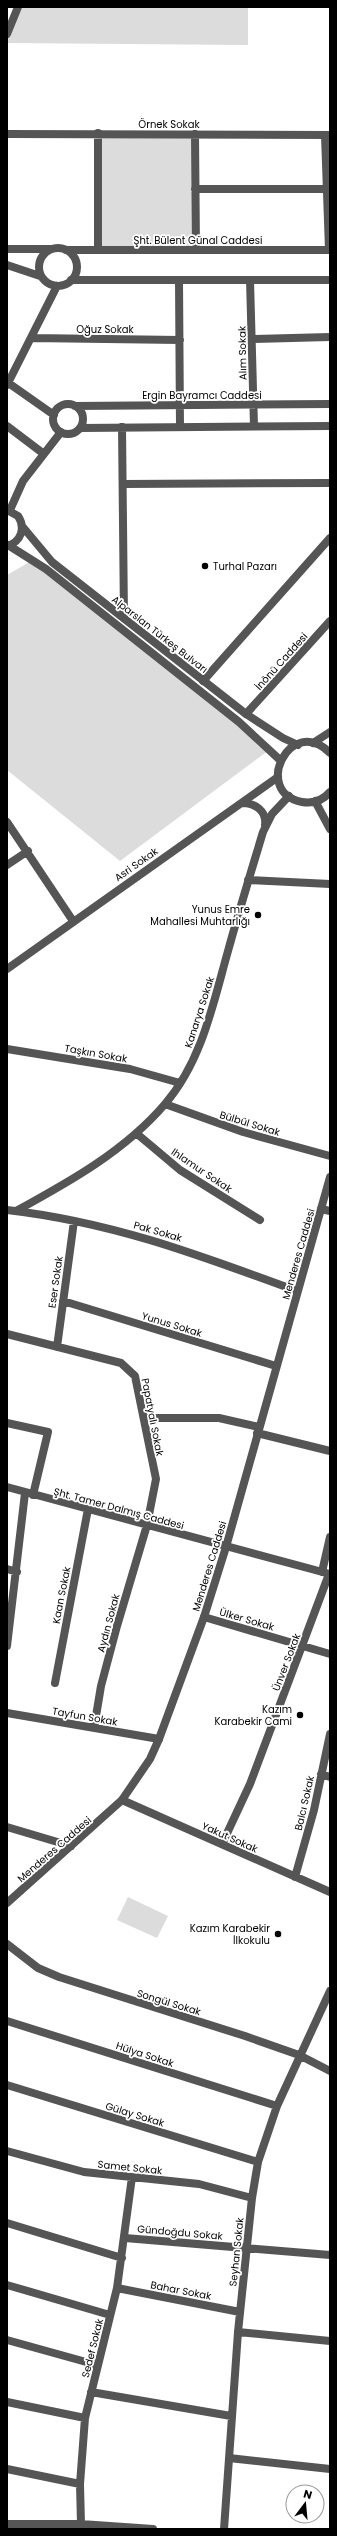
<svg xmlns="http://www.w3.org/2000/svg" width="337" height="2536" viewBox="0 0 337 2536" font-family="Poppins,sans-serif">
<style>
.green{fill:#dcdcdc}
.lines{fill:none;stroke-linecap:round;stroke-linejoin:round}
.minor{stroke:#555;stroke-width:8}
.tertiary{stroke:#555;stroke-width:8}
.poi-dot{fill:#000;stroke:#fff;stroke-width:1.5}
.labels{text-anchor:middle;stroke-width:3.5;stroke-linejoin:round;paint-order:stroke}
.street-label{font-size:10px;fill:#000;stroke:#fff}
.poi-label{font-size:10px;fill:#000;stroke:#fff;text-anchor:end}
</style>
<rect width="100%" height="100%" fill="#fff"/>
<path class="green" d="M18,7H248V45L7,43V34Z
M98,133L195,134L196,250L98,249Z
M33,560L269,750L120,861L7,770V575Z
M128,1897L168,1916L157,1938L117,1920Z"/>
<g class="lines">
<path class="minor" d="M7,34L18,7
M98,133V249
M7,134L330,135
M195,134L196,250
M325,135L329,250
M195,189H330
M39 267a19 19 0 1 1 38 0a19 19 0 1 1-38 0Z
M7,249H49
M66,250H330
M7,265L40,276
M71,280H330
M179,280L180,427
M250,280L254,426
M31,338L180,340
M252,339L330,337
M7,382L54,415
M7,385L57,286
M53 419a15 15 0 1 1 30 0a15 15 0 1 1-30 0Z
M75,406L330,404
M7,426L44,454
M122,427L124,618
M81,428L330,426
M123,484L330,483
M10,510L23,481L61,432
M203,681L330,538
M246,714L330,621
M242,803C255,803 267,811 265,825
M7,822L73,921
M7,865L28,851
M248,880L330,884
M7,969L278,777
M7,1049L130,1069L180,1083
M165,1104L243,1132L330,1156
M136,1133L180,1170L260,1220
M321,1209L330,1211
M7,1210C112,1222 199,1255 297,1291
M16,1211C69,1182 125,1151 165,1104C202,1061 213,1004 228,951C239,911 251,872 263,832L272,814L289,796
M63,1301L276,1366
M7,1334L121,1363L135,1376L156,1479L147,1525L117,1626L101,1686L94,1728
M57,1347L74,1221
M144,1418H219L259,1427
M7,1423L48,1432L33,1495
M257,1433L330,1451
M7,1487L330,1574
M7,1569L17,1572
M322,1572L330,1537
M204,1617L330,1654
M7,1646L25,1493
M55,1683L88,1509
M7,1713L159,1739
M321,1774L330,1777
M122,1800L330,1892
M7,1827L71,1846
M222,1844L250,1784L329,1574
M295,1877L314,1810L330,1734
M7,1944L38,1968L59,1977L245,2036L299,2055L330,2071
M7,2021L277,2106
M7,2085L258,2162
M7,2151L84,2172L199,2184L252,2198
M7,2223L122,2258
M125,2238L330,2255
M7,2285L110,2315
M117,2288L240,2312
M238,2332L330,2341
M7,2340L97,2365
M91,2392L231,2416
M7,2402L85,2418
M229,2458L330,2469
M7,2469L80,2484
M7,2524H81L153,2529
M81,2524L80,2484L85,2418L117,2288L132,2177
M224,2529L238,2332L252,2198L258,2162L277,2106L330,1991"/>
<path class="tertiary" d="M7,510L18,516C26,528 21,542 7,546
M22,526L52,562L246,714L283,738L298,745
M8,545L46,569L239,722L280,760
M313,743L330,732
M330,753C291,713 251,792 302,802C313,804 323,800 330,792
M315,801L330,829
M7,1903L122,1800L150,1759L159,1739L204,1617L226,1547L330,1177"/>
</g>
<g class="poi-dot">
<circle cx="205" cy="566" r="4"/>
<circle cx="258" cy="915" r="4"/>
<circle cx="300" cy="1715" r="4"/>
<circle cx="278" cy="1934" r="4"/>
</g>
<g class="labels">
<g class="street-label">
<text x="169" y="128">Örnek Sokak</text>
<text x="198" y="244">Şht. Bülent Günal Caddesi</text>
<text x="105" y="333">Oğuz Sokak</text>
<text transform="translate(242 353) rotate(-91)" y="4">Alım Sokak</text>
<text x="202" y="399">Ergin Bayramcı Caddesi</text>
<text transform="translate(160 634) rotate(38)" y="4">Alparslan Türkeş Bulvarı</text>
<text transform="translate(281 661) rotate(-48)" y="4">İnönü Caddesi</text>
<text transform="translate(136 864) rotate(-35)" y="4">Asri Sokak</text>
<text transform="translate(199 1012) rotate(-72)" y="4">Kanarya Sokak</text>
<text transform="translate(96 1053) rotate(10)" y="4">Taşkın Sokak</text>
<text transform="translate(250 1123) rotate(17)" y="4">Bülbül Sokak</text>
<text transform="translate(202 1170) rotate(34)" y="4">Ihlamur Sokak</text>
<text transform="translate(158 1231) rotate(16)" y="4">Pak Sokak</text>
<text transform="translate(298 1254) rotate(-74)" y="4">Menderes Caddesi</text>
<text transform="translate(55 1282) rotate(-82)" y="4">Eser Sokak</text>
<text transform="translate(172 1324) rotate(17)" y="4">Yunus Sokak</text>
<text transform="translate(153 1417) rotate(79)" y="4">Papatyalı Sokak</text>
<text transform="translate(119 1508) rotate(15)" y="4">Şht. Tamer Dalmış Caddesi</text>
<text transform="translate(209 1566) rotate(-73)" y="4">Menderes Caddesi</text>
<text transform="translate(61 1595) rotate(-79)" y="4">Kaan Sokak</text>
<text transform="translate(247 1619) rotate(16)" y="4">Ülker Sokak</text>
<text transform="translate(108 1623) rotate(-75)" y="4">Aydın Sokak</text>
<text transform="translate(286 1662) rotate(-69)" y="4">Ünver Sokak</text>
<text transform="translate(85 1716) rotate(10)" y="4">Tayfun Sokak</text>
<text transform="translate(304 1803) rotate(-77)" y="4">Balcı Sokak</text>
<text transform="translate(230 1837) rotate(24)" y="4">Yakut Sokak</text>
<text transform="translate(54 1849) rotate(-41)" y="4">Menderes Caddesi</text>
<text transform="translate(169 2002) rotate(17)" y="4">Songül Sokak</text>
<text transform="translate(145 2054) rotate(18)" y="4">Hülya Sokak</text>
<text transform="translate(135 2114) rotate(17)" y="4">Gülay Sokak</text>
<text transform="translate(130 2167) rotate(6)" y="4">Samet Sokak</text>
<text transform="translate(180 2232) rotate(5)" y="4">Gündoğdu Sokak</text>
<text transform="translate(236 2252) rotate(-84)" y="4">Seyhan Sokak</text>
<text transform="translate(181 2290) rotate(11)" y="4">Bahar Sokak</text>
<text transform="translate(92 2348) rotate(-76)" y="4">Sedef Sokak</text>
</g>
<g class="poi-label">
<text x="213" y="570" text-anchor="start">Turhal Pazarı</text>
<text x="250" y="913">Yunus Emre<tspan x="250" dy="12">Mahallesi Muhtarlığı</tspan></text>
<text x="292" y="1713">Kazım<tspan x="292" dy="12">Karabekir Cami</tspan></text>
<text x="270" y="1932">Kazım Karabekir<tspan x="270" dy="12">İlkokulu</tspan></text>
</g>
</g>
<rect width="337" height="2536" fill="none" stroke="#000000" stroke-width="16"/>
<g transform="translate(305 2504) rotate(16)"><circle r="19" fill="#ffffff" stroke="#999999"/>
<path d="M0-3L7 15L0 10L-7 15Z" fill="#000000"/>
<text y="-6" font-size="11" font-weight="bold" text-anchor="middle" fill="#000000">N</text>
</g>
</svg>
